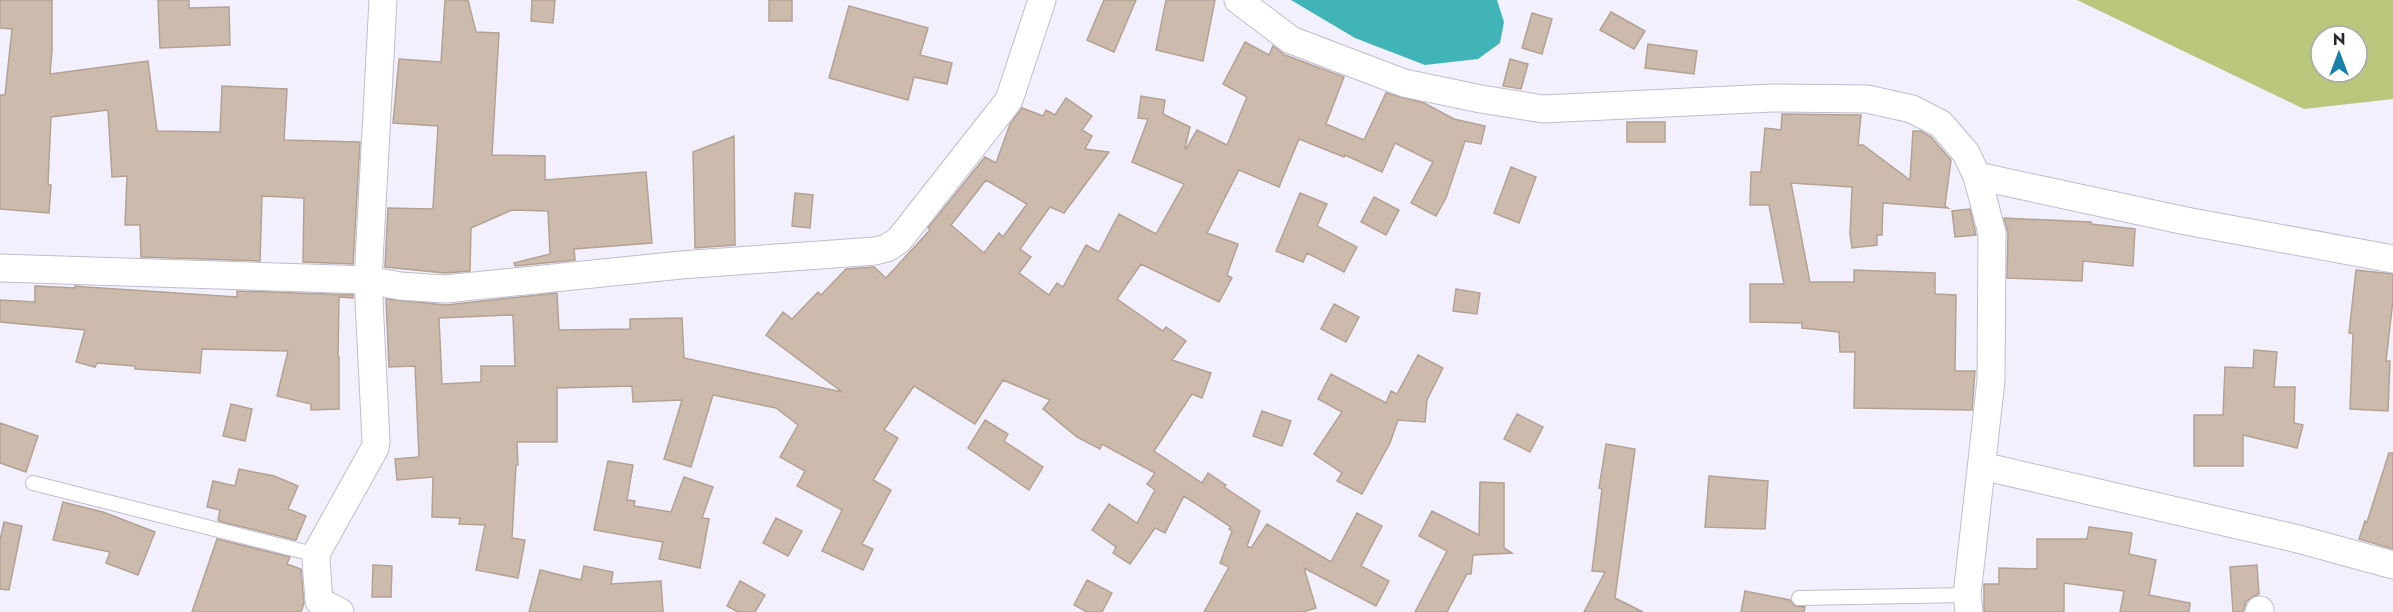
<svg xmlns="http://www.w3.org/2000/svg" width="2393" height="612" viewBox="0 0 2393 612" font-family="Jost,sans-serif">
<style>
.green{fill:#b8c77c;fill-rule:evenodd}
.water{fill:#41b4b8}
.building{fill:#ccbbad;stroke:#b3a294;stroke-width:1.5;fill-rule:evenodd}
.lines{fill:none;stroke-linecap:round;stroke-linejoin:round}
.service-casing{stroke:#c0bcd0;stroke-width:16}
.minor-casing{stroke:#c0bcd0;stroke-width:29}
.service{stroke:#fff;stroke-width:14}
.minor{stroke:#fff;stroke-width:27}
</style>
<rect width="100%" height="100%" fill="#f3f0fd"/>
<path class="green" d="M2077,0H2393V99L2304,109ZM2321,36H2357V72H2321Z"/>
<path class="water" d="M1291,0H1497L1504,22L1500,43L1478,59L1425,65L1355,38Z"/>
<path class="building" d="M0,0H52V50L50,74L148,61L157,131L220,132L222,86L287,89L284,140L360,142L353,264L303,262L304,198L262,196L260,261L141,257L140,225H125L127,176L112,177L108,110L51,117L48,185H51L49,213L0,209V95H5L12,29L0,28Z
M158,0H189V8L229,7L230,45L160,48Z
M445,0H468L476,32L499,33L492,155L545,156V180L646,172L652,243L574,249L575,260L515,266L514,263L550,254L548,211L512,210L471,228L470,271L445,273L385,267L388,208L432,209L433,207L438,126L393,123L399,59L441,62Z
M532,0H555L553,23L531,21Z
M769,0H792V21H769Z
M1104,0H1136L1114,52L1087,40Z
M1166,0H1215L1203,61L1156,50Z
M849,6L928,28L920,55L952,63L947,84L914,77L908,100L829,78Z
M1611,12L1645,31L1634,49L1600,30Z
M1532,13L1552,19L1542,54L1522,48Z
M1245,42L1269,55L1273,46L1285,55L1344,77L1326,124L1364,140L1386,93L1424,103L1454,119L1485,126L1481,144L1465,141L1446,198L1436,216L1411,203L1433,162L1395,143L1382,172L1345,155L1344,157L1299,139L1279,187L1239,170L1207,233L1238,244L1227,275L1232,278L1219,302L1141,264L1117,299L1163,331L1166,327L1186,341L1172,360L1211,373L1202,398L1192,394L1154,451L1202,483L1208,473L1226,485L1224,487L1260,511L1247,546L1251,548L1267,524L1331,562L1357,513L1382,526L1361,566L1389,581L1376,606L1304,568L1316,608L1303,612H1204L1229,567L1220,563L1232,531L1229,529L1231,527L1184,496L1165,533L1155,528L1130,564L1113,553L1116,547L1092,530L1109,504L1137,523L1155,490L1147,484L1155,473L1102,444L1100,449L1077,437L1043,409L1050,400L1003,380L975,424L914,386L884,430L898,438L873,480L891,490L862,544L873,549L863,570L822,551L842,510L797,486L805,471L780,457L798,425L776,408L713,395L691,467L664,459L682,400L633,402L632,386L557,388V442H517L518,465H516L512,538L525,540L518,578L476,570L485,525L459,524L460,518L432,517L433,477L397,480L395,459L419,457L415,366L389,367L386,299L446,305L557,293L559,330L630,329V319L682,318L684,358L842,392L766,335L783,312L792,319L818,292L821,295L846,269L874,267L886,278L930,230L928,228L985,157L996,163L1010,124L1022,108L1043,116L1046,110L1055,115L1066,98L1092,116L1082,130L1092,136L1085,149L1109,152L1064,213L1050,207L1020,249L1031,257L1019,273L1049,295L1057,283L1063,287L1086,245L1099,252L1119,214L1156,234L1184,184L1132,162L1148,119L1138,118L1141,96L1165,100L1163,114L1190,127L1185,148L1186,149L1197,130L1227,145L1247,97L1223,84ZM986,180L1027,204L1003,237L999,233L984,253L951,225ZM513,315L515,366H481V382L442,384L439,318Z
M1648,44L1697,51L1694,74L1645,68Z
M1510,59L1528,64L1521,89L1503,86Z
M1782,114L1861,115L1858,145H1863L1910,180L1913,131H1921L1931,137L1951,160L1945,206L1948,208L1883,203L1882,235H1877V245L1852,248L1850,234L1852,187L1791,183L1810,282H1854V270L1935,273V294L1956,295L1955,371H1975L1972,410L1854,408L1855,352H1840L1839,332L1802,328V323L1750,322V284H1784L1769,205H1750L1751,172H1761L1765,128L1781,130Z
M1627,122H1665V142H1627Z
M734,136L735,245L695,248L693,152Z
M1511,167L1536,177L1519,223L1494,213Z
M795,193L813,195L810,228L792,226Z
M1300,193L1327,204L1317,226L1357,247L1344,272L1307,253L1303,262L1276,251Z
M1374,197L1399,210L1386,235L1361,222Z
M1970,209L1976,235L1955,237L1952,211Z
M2004,218L2091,222V224L2135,229L2133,266L2083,261L2082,281L2007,278L2008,233Z
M2356,270L2393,274V300L2386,361H2390L2388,411L2350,409L2353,334L2349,333Z
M35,286L75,288V286L86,287L237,297V291L353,295V298L339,297L338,357H339V409L311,410V404L277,396L288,351L202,349L200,373L135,369V366L97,363L95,367L76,362L85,330L0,322V300L35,302Z
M1456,289L1480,293L1477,314L1453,311Z
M1334,304L1359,317L1346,342L1321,329Z
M2254,350L2277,352L2274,387H2295L2294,423L2303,425L2297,448L2243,435V466H2194V415H2223L2225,367L2253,368Z
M1418,355L1443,368L1427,400L1425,422L1398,420L1390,443L1362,494L1337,481L1342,473L1314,454L1342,412L1318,399L1331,374L1386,403L1391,391L1397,394Z
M231,404L252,409L245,441L223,436Z
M1262,411L1291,421L1282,446L1253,436Z
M1517,414L1543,427L1530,452L1504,439Z
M985,420L1008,434L1004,441L1043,467L1029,490L968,448Z
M0,423L38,436L26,472L0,463Z
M1606,444L1635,449L1615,598L1643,612H1584L1605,572L1592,571L1602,489L1599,488Z
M2389,453H2393V549L2359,539L2365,521L2367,522Z
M608,461L633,465L627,500L635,501L634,506L671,512L684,477L713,487L702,518L709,519L700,568L659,559L663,542L594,530Z
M239,469L274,476L298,486L288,509L306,516L296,540L222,522L218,520L220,510L207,507L213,481L235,486Z
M1709,476L1768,481L1765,529L1705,527Z
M1480,482L1504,483V548L1512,553L1473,555L1471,574H1467L1447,612H1415L1447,551L1419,536L1432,511L1479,535Z
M63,502L103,512L155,532L138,575L106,563L110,552L53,540Z
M776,518L802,531L788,556L763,543Z
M4,522L22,526L9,590L0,589V540Z
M2089,527L2132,533L2129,554L2156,560L2149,595L2190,603L2189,612H2120L2124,591L2064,583V612H1984V584H1999V568L2037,569V539H2087Z
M217,539L290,557L287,564L301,569L304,603L301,612H192Z
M373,565L392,566L391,597H372Z
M2257,565L2259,594L2252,597L2246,602L2243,612H2233L2230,567Z
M584,566L613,572L611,584L661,581L663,612H529L540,570L581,580Z
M1087,580L1112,593L1102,612H1087L1074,605Z
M740,581L765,595L755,612H738L727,606Z
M1745,591L1790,600L1795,606L1805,607L1804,612H1741Z"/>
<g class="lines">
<defs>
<path id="service" d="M33,483L317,555
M1799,598L1967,595"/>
<path id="minor" d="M1238,0L1291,40L1404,83L1481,99L1543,109L1772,98L1867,99L1912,109L1941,124L1966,153L1977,176L1992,233L1991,380L1967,595L1969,612
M1977,176L2186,221L2393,259
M0,268L368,280L383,0
M1982,466L2298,539L2393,565
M340,612L319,601L316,560L317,552L375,448L376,441L368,280L400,286L445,289L681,265L875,251L887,248L899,240L1009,100L1042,0
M2259,612L2260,610"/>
</defs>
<use href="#service" class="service-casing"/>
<use href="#minor" class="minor-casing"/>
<use href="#service" class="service"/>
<use href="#minor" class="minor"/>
</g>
<g transform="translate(2339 54)"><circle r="28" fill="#ffffff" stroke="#a9a9ac" stroke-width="1.5"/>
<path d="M0-4.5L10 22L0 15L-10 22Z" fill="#1781aa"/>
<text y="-9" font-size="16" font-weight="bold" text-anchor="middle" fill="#29272f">N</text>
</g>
</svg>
